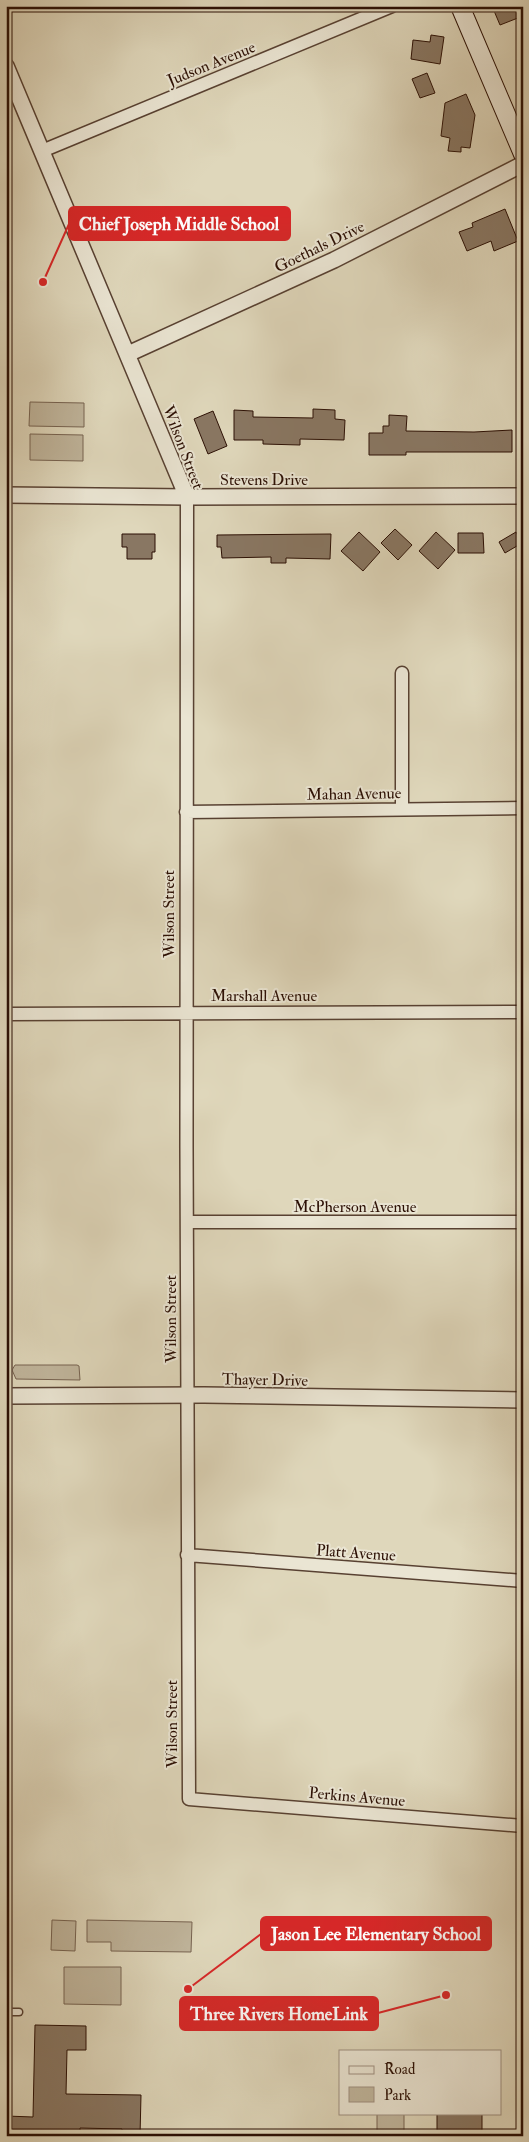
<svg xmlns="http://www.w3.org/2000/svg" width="529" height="2142" viewBox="0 0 529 2142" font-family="'IM FELL Double Pica',serif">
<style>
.green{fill:#c0b59c;stroke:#766250}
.building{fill:#897763;stroke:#2b0f04}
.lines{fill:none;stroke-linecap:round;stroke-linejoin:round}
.service-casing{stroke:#584132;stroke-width:9}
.minor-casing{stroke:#584132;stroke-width:15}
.tertiary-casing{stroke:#584132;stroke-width:18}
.secondary-casing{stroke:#2b0f04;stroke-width:20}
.service{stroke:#eae5d3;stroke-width:6}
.minor{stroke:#eae5d3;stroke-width:12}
.tertiary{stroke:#eae5d3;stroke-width:15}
.secondary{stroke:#eae5d3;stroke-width:18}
.labels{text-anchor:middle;stroke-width:4;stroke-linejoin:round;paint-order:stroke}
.street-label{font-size:16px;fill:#2b0f04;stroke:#eae5d3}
.leader{fill:none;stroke:#d62828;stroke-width:2}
.callout-dot{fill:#d62828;stroke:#eae5d3;stroke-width:2}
.callout{fill:#d62828;stroke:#d62828;stroke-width:2}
.callout-label{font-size:18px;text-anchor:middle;font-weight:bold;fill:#fff}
</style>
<rect width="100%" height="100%" fill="#dfd7bb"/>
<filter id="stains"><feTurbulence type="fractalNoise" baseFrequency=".004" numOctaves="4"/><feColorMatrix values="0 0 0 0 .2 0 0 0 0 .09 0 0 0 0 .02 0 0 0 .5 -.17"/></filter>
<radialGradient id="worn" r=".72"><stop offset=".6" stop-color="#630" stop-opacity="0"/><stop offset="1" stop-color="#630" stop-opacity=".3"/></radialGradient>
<path class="green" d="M30,402L84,403V427L29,426Z
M30,434L83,435V461L30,460Z
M15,1365H77L79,1366L80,1380L16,1379L12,1370Z
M52,1920L76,1921L75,1951L51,1950Z
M87,1920L192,1922L191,1952L111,1951V1942H87Z
M64,1967H121V2005L64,2004Z
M377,2113H404V2136H377Z"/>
<path class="building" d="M492,6H519L523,16L500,25Z
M431,35L444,37L440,64L411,59L413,40L430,42Z
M427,73L435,93L420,98L412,79Z
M466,94L475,115L470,148L461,147V152L448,151L450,138L441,136L445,103Z
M505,209L518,241L494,251L491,241L467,251L459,232L473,227L472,223Z
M313,409L335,410V419L345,420L344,440L300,439V445L263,444V440H234V410L253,411V417L313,418Z
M213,411L227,446L208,454L194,419Z
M389,415L407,416L406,431L474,432L512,430V452H406V455H369V433H383V426H389Z
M395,529L412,545L398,560L381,543Z
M359,532L380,552L363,571L341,551Z
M436,532L455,550L438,569L419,551Z
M516,532L522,543L505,553L499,542Z
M458,533H483L484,553H458Z
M122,534H155V552H152V559H127V547H122Z
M331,534L330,559L286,558V563H271V557L222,558L221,547H217V535Z
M35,2025L86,2026V2050H67L66,2094L141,2095L140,2136H122V2129L80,2128V2136H6V2116L33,2117Z
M437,2113H482V2136H437Z"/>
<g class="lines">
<defs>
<path id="service" d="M6,2012H19"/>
<path id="minor" d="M42,151L392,6
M187,497C187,931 185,1365 189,1799L523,1826
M402,673V809
M186,812L523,808
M6,1014L523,1012
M188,1222H523
M187,1555L523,1581"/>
<path id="tertiary" d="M6,66L187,497
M128,354L334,260L523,164
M6,495L187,497L523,496
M6,1396L204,1395L523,1400"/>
<path id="secondary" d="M460,6L523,154"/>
</defs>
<use href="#service" class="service-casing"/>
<use href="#minor" class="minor-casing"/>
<use href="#tertiary" class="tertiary-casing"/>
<use href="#secondary" class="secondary-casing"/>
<use href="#service" class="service"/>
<use href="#minor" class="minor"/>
<use href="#tertiary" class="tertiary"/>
<use href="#secondary" class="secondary"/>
</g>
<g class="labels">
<g class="street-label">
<text transform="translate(211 63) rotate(-22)" y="6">Judson Avenue</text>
<text transform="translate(319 246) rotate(-26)" y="6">Goethals Drive</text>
<text transform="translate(184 447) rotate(69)" y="6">Wilson Street</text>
<text x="264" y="485">Stevens Drive</text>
<text transform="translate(354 793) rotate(-1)" y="6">Mahan Avenue</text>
<text transform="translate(168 914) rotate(-90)" y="6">Wilson Street</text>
<text x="264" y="1001">Marshall Avenue</text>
<text x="355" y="1212">McPherson Avenue</text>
<text transform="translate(170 1319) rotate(-90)" y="6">Wilson Street</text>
<text transform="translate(265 1379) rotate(1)" y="6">Thayer Drive</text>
<text transform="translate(356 1552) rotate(4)" y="6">Platt Avenue</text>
<text transform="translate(171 1724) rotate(-90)" y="6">Wilson Street</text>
<text transform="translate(357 1796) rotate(5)" y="6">Perkins Avenue</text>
</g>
</g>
<path class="leader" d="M43 282L69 224M188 1989L261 1934M446 1995L378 2013"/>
<g class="callout-dot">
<circle cx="43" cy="282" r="5"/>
<circle cx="188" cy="1989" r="5"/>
<circle cx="446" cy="1995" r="5"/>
</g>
<g class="callout">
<rect x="69" y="207" width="221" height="33" rx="5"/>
<rect x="261" y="1917" width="230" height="33" rx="5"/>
<rect x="180" y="1997" width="198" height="33" rx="5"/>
</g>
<g class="callout-label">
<text x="179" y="230">Chief Joseph Middle School</text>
<text x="376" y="1940">Jason Lee Elementary School</text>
<text x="279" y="2020">Three Rivers HomeLink</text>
</g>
<rect width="529" height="2142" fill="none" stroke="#dfd7bb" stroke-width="25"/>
<rect x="8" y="8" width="514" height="2127" fill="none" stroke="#2b0f04" stroke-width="2.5"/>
<rect x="12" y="12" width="504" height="2117" fill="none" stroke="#2b0f04"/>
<rect x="339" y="2050" width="162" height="65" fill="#eae5d3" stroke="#9e8f80"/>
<rect x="349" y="2066" width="25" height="8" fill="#eae5d3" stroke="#9e8f80"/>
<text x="384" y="2074" font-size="15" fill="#2b0f04">Road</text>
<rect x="349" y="2087" width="25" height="15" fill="#c0b59c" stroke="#9e8f80"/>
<text x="384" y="2100" font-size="15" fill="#2b0f04">Park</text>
<rect width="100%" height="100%" filter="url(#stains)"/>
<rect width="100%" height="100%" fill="url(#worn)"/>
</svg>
